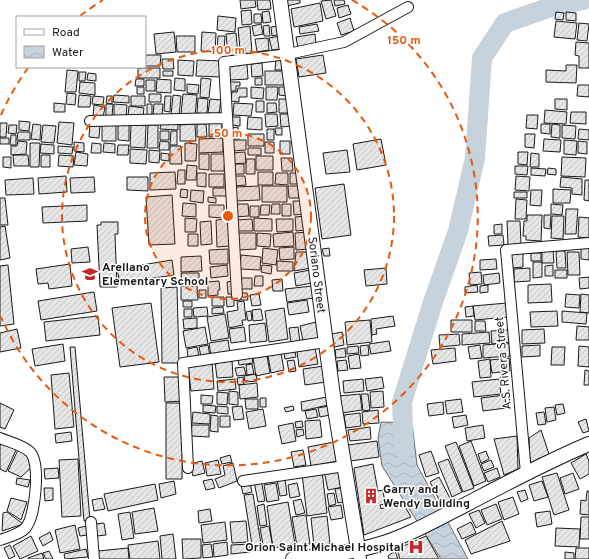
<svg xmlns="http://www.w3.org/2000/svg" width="589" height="559" viewBox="0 0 589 559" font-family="Overpass,sans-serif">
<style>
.water{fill:url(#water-waves);stroke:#6a6a6a}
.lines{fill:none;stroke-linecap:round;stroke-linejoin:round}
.river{stroke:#c6d2dc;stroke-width:20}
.building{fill:url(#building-hatch);stroke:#1a1a1a}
.minor-casing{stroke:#1a1a1a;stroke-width:12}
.tertiary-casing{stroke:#1a1a1a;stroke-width:14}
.secondary-casing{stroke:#1a1a1a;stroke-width:16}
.minor{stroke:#fff;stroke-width:10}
.tertiary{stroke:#fff;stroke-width:12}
.secondary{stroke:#fff;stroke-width:14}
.ring{fill:none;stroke:#e8590c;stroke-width:2;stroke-dasharray:7 5}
.labels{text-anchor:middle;stroke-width:3;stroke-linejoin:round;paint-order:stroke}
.poi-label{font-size:12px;font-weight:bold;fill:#1a1a1a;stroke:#fff;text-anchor:start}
.street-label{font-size:12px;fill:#1a1a1a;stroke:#fff}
.centre{fill:#e8590c;stroke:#fff;stroke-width:2}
.ring-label{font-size:12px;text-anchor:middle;font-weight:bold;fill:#e8590c;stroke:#fff;stroke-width:3;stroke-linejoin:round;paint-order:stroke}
</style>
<defs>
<pattern id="water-waves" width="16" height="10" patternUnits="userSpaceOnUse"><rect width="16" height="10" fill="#c6d2dc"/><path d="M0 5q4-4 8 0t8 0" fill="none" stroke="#aab4bc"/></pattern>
<pattern id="building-hatch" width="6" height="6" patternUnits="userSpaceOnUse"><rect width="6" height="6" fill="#e6e6e6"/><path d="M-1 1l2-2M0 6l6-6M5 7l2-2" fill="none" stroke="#c5c5c5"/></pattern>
</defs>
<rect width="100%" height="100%" fill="#fff"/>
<path class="water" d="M381,422L412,423L417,465L468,559H441L382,466L378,438Z"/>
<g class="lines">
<path class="river" d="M404,449L402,402L433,302L458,231L475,158L482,58L505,23L551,7L583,0"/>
</g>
<path class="building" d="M240,0H255L256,7L241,9Z
M257,0H270L271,9L258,10Z
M285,0H300V3L287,6Z
M331,0L336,16L326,19L321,1Z
M334,0H344L345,4L335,6Z
M320,3L323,21L294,27L291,9Z
M348,5L351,14L339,18L337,8Z
M251,10L252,24L242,25L241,11Z
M269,11L271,22L263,23L262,12Z
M556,12L564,13L563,20L555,19Z
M566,12L576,13V21L566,20Z
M254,14H261L262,23H254Z
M218,16L236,18L235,32L217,30Z
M350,18L354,31L341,35L337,23Z
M556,21L577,23L575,39L554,37Z
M579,23L589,24L587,41L577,40Z
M261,24L263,34L254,36L252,26Z
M317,24L319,31L300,34L299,27Z
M269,25L270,36H264L263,26Z
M250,26L252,53L246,54L245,48L240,49L238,28Z
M279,26L281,34L272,36L271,27Z
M174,32L176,52L156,54L154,34Z
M202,32L216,33L215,52L201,51Z
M236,33L238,55L228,56L226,34Z
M315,34L316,44L298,48L296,37Z
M176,36H195V52H177Z
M218,36H225L224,51H217Z
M280,36L282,49L272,50L269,38Z
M268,38L269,50L257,52L255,39Z
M576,42L589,43V68H579V56L575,55Z
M145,55H161L160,66H145Z
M323,55L326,73L299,77L296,59Z
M162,59H173L174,69H163Z
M276,59H282V70H275Z
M178,60L194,61L193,76L178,75Z
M197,60L222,61L221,77L196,76Z
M262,63L263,76L252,77L251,64Z
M247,64L248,79L230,80L229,66Z
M566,65H577L576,83L546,82V70L566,71Z
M138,68H160V78H138Z
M67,70L78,71L76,92H65Z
M163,71H173V76H163Z
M265,71H286V85H265Z
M79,72H86L85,81H79Z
M88,73L96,74V81L87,80Z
M175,78L185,79V91L174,90Z
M201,78L211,79L209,98L200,97Z
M255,78H262V85H255Z
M136,79H144V86H135Z
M157,79L171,80V93L156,92Z
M146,80H155V91H146Z
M80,82L95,83V95L79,93Z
M230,82H240V86H236V91H229Z
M187,84L199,85L198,94L187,93Z
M578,85H589V97L577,96Z
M137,87H144V94H137Z
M251,87L264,88L263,99L251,98Z
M266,87H278L277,100H266Z
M279,87H287V96L279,95Z
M238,88H247V97H239V102L231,101L232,92H237Z
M67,93L76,94L75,105L66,104Z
M149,94H161V102H149Z
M183,94L197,95L195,116L181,114Z
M79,95L91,96L90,107H78Z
M114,95L129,96V103L113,102Z
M173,95L181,96L179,116L171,115Z
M93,96L104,97L103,105L92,104Z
M107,96H112V104L106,103Z
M131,96H145V106H131Z
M165,96H171L170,112L164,111Z
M198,98L208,99L207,114L197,113Z
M210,99L221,100L219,114L208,113Z
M279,99H290V113H279Z
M555,99H567V110L555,109Z
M256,101H264V112H256Z
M54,103L65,104V112H54Z
M234,103L253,104L251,116L233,115Z
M267,103H276L277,112L267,113Z
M106,104H113L112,117H106Z
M114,104L127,105L126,117H114Z
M147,104H152V116H147Z
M154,104H163L162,116H153Z
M94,105L105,107L103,118L93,117Z
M129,106L144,108L143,117L128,116Z
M545,110L567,112L566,124L544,123Z
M571,112H586V124L570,123Z
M265,114H277L278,126L266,127Z
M280,114H291V126L281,127Z
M527,115H538L537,129L526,128Z
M232,117H240V126L232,125Z
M248,117L262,118V130L247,129Z
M19,121L30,122L29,131L19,130Z
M59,122L74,123L72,145L57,143Z
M161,122L178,123V130L160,129Z
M209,122H222V136L209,137Z
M0,123H7L6,137H0Z
M118,123L129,124V141L118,140Z
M33,124L41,125L40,140L31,139Z
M90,124L100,125L99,138L89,137Z
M195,124L196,141H180V125Z
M197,124H206L207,137H197Z
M541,124H550V134L541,133Z
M552,124L560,125V138L551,137Z
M9,125H17L16,134L8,133Z
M43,125L56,126L54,143L41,142Z
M102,125H116V141H102Z
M131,125H146L145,148L130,147Z
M148,125H158V148H147Z
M562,125L576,126L575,139L562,138Z
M238,127L239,139H232L231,128Z
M275,128H282V135H276Z
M267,129H274V140H267Z
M579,129L589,130V140L578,139Z
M160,131H169V140H160Z
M171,131H177V145H170Z
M18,132H30V140H17Z
M248,134H264V146H248Z
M525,134H535L534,148L525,147Z
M11,135H16V145H10Z
M0,138H9V144H0Z
M223,138V152L199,153V139Z
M381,139L386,165L357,170L353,144Z
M544,139L561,140L560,152L543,151Z
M232,140H246V150L232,151Z
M564,140L577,141L576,155L564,154Z
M18,141L27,142L26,154L11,155V146H17Z
M160,141L169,142V150H159Z
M280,141H290V154H280Z
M578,141L587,142V154L578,153Z
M74,142L84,143V152L74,151Z
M265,142H274V153H265Z
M30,143H40L39,167H30Z
M92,143L101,144V153H91Z
M104,143L115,144V153L103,152Z
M185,143L197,144L196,161H185Z
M41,144L54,145V154L40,153Z
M118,145H129L128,155H117Z
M58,146L73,147L72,154L58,153Z
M170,146H181L182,164H170Z
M248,148H261V155H248Z
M130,149L147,150L146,164L130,163Z
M149,150L160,151L159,163L149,162Z
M347,150L350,172L326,174L323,153Z
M76,152L88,154L87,166L74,165Z
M245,152L246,163L232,164L231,153Z
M518,152H528L527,165L518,164Z
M161,153L169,154V161L161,160Z
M531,153L539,154V167H530Z
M199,154H209V170L199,169Z
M211,154H225L224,171H211Z
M13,155H28L29,166H14Z
M41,155H50V167H41Z
M59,155L74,156L73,167L58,166Z
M256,156H273V170H256Z
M3,157H11V168L3,167Z
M562,157L586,158L585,177L561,176Z
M281,158H292L293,171H282Z
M246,159H255V174H246Z
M232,164H244V174H232Z
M187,165L197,166L196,180H186Z
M515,166H528L527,175L515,174Z
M531,168L546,169L545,176L531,175Z
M548,168L556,169V175L547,174Z
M178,170H185V184H177Z
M175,172L176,189L150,190V173Z
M258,172H273V185H258Z
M197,173H206V187L197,186Z
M276,173H288V185L275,184Z
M290,173H300V184H290Z
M209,174H224V187H209Z
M66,176L67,192L39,194L38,178Z
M233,176H245L246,185L234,186Z
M516,176L530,177L529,191L515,190Z
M94,177L95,192L71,193L70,178Z
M127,177H148V191L127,190Z
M561,177L582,179V195L572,194V188L560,187Z
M33,178L34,194L6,195L5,180Z
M585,180H589V201L584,200Z
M344,184L351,235L322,239L315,188Z
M259,186L260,200L235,201V187Z
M262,186H287V202H262Z
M288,186H299V198H289Z
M213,188H228V196H213Z
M181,189L188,190L187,198L180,197Z
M553,189L571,190L570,203H553Z
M191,190L204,191L203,203L190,201Z
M531,190H542L541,206L530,205Z
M514,192H527V198H514Z
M172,195L175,244L149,245L146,197Z
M208,197L216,198V203L208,202Z
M0,198H5L8,225H0Z
M516,199L527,200L526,219H515Z
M293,201H303L304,214L294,215Z
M183,203L196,204V217L182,216Z
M234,204H248L249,216L234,217Z
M272,204H280V214H271Z
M282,204H291V216H282Z
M551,204L563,205L562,215L551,214Z
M87,205V221L43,223L42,207Z
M209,205H224V218L209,217Z
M261,205H270L269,215H260Z
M250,206H259V217H250Z
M566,209H578L576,234H565Z
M527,215H542L541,241L526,240V236H523L524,221H527Z
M544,215H551L550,229L544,228Z
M306,216L307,230L296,231L295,217Z
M552,216H564L563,239L551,238Z
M579,217L589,218V238L578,237Z
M185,218L197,219L196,232H185Z
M254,218L272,219V231H254Z
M229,219L230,246L217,247L216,220Z
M252,219L253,231H235V220Z
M276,219H293V231L277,232Z
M211,221L212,244L201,245L200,222Z
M507,221H520L521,244L508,245Z
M101,222H118V234H115L117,287H100L97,225H101Z
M502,224V234H494V225Z
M5,226L10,258L0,260V227Z
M293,232L294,246L274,247L273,234Z
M308,232L309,249L296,250L295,233Z
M238,233H256V249L238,250Z
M257,233L271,234L270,247L257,246Z
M188,234H198V246H188Z
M503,235L504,245L489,246L488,236Z
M88,247L90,262L72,263L71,249Z
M294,247V259L280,260L279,248Z
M263,248L278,250L276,265L262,263Z
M329,248L330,256H324L322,249Z
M581,248H589V260L581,259Z
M228,249V264H210L209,250Z
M553,249L554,263H542V250Z
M556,251H565L566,268H557Z
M296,252H310L311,268L294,271Z
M523,252V267L512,268L511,253Z
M567,252H579L580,275H568Z
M531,253H541V261H531Z
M241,255L261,257L260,270L240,269Z
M201,256L202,271L181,272V257Z
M496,259L497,269L480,270V260Z
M172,260L174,275L120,283L117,269Z
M277,261L293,262V271H277Z
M533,262H542V277L533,278Z
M70,264L72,286L49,289L48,283L38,284L36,269Z
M8,265L14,324L0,326V266Z
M227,265L228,276L211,278L210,267Z
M262,265L272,266L271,274L261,272Z
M553,265V276H545V266Z
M386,268L387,284L366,286L364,270Z
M530,268V281L514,282V269Z
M310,270L312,283L296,286L294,273Z
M555,270H567V278H555Z
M481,272L482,284L470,285L469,273Z
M181,273H199V283L182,284Z
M499,273L500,283L484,285L483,275Z
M255,276H263V286H254Z
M589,277V288L580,289L579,278Z
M240,278H252V289H240Z
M282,279L283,291H273L272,280Z
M219,281L220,290H218V295L208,296V282Z
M233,281L234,294H228L227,282Z
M551,284L552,302L528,303V285Z
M477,285L478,292L465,293V287Z
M488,285V292L480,293V286Z
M181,286H197L198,300H181Z
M312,286L314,298L287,302L285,289Z
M177,287L179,363H162L161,288Z
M199,290H206V298H199Z
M94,292L97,311L41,320L38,301Z
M239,293H247L248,300H239Z
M259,294L261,305L252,306L250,295Z
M566,294L580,295L579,308L565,307Z
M581,294L589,295V313L580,312Z
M212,297H224V306H212Z
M226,297H234V306L227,307Z
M307,300L309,312L289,315L287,303Z
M183,301H192V307H183Z
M244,301L246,320H242L243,325L229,328L227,312L238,310L237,302Z
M151,303L159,362L120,367L112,308Z
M507,303L508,317L475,320L473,306Z
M473,306L474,316L466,317L465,307Z
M207,307L208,316L194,317L193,308Z
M223,307L224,313L212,314V308Z
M284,308L288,339L269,342L265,311Z
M184,309H192V317H184Z
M261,309L263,320L253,321L252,310Z
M251,311L252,320L248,321L246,312Z
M557,311L558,326L531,327L530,312Z
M562,311L587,313L586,324L562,322Z
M225,314L229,338L211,341L207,317Z
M98,316L100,335L46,341L44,322Z
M393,316L395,326L376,329L377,334L372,335L371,319Z
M197,318V328L184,329L183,319Z
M370,320L372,342L347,345L345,322Z
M451,320H472V332H451Z
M475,321H485L486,331H475Z
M316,322L319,338L303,341L300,326Z
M265,323L267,341L250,343L249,325Z
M577,326L589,327V340H576Z
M205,327L208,344L186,348L183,331Z
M244,327L246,341L231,343L229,329Z
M298,327L300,342L291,343L289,328Z
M17,329L21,348L0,352V333Z
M544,329L545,343L522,344V330Z
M509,330L510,342L492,344L491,331Z
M342,332L344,345L334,347L332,334Z
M489,332L490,343L462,345V334Z
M459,334L460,345L440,347L439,335Z
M228,340L230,353L211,356L209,343Z
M389,341L391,351L371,354L369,344Z
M509,343L510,356L483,358V345Z
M63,344L65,361L35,366L32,349Z
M208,345L210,356L201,357L199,347Z
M368,345L369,355L361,356L360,346Z
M480,345L482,358L470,359L468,347Z
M540,345V356L522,357V346Z
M358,346L359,353L347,354V347Z
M579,346L589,347V367L578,366Z
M70,347H75L90,520L84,521Z
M197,347L199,356L188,358L187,349Z
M552,347H565L564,365H551Z
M315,348L318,364L299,367L297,351Z
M345,348L346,357L336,358L335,350Z
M455,348L456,361L433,364L431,350Z
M295,351L296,357L285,359L284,353Z
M281,353L284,370L271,373L268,356Z
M359,354L361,368L350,369L348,356Z
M267,356L270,373L256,376L253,358Z
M252,357L253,363L239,365L238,359Z
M509,358L510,371L492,373L490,360Z
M490,359L491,377L480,378L478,361Z
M232,360L233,377L217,378L215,362Z
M294,360L296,371L289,372L287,361Z
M346,360L348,370L338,371L337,361Z
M212,362L214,389L191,391L188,365Z
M252,364L254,374L247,375L246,365Z
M324,366L326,382L305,385L303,369Z
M244,367L246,375L237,376L235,368Z
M585,370L589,371V385H584Z
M69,373L74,427L55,429L51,375Z
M256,374L257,381L245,382L244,376Z
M164,377H181L182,401L165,402Z
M243,377L244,384L238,385L237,378Z
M382,377L384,388L367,391L365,379Z
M235,379L236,389L218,391L217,381Z
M363,379L364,391L344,393L343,381Z
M499,379L501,394L474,397L472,382Z
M257,383L258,397L240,399L239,385Z
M229,391L238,392V405L229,404Z
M383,391L384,407L371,408L370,392Z
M217,392L228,393L227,405L217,404Z
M360,394L362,410L342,413L339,396Z
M361,394H368L370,410L363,411Z
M201,395L213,396L212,404H201Z
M505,395L506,408L483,411L481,398Z
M327,397L328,405L302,411L301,402Z
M260,398H266V407H260Z
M245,399H258V409H246Z
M461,399L463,412L447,414L445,401Z
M443,402L444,414L429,416L427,404Z
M0,403L14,410L5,429L0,427Z
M166,403H183L182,479H166Z
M563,404L565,413L557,415L555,405Z
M203,405L216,406L215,413L203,412Z
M217,406L228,407V414L217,413Z
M242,406L244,419L234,420L232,407Z
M293,406L294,410L286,412L284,408Z
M329,406L330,415L320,417L318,408Z
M554,407L556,420L547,422L545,408Z
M263,409L266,426L249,429L246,412Z
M316,409L318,417L307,419L305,411Z
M378,410L379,423L363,424L362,412Z
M193,412L210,414V424L192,423Z
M544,412L546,424L538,425L536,413Z
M360,413L361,426L346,428L344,415Z
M211,415L218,416V432L210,431Z
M466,415L468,425L454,428L452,417Z
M220,416H230V427H220Z
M586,419L589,431L583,433L578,422Z
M320,420L322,437L306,439L305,421Z
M302,421L303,427L296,428L295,422Z
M293,423L296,441L282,444L278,426Z
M192,425H209V437L191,436Z
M483,425L485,438L467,441L465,428Z
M370,427L371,439L350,441L348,430Z
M303,429L304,435L297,437L296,430Z
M541,430L549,454L530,463L529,438Z
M71,432L72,441L56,443L55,434Z
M517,436L518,469L504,475L494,439Z
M2,441L17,448L6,472L0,469V446Z
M377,441L379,457L350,461L348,445Z
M471,441L486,481L474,486L459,446Z
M334,442L338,461L311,466L308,447Z
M456,442L474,488L463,492L445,446Z
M18,450L31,456L33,466L21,477L8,471Z
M303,450L306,465L294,467L291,452Z
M431,451L439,473L426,477L419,455Z
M486,451L489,459L481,463L478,454Z
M586,454L589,461V474L580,479L571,463Z
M230,455L232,462L222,464L220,458Z
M78,459L81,516L62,517L59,460Z
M448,459L462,492L452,497L438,463Z
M218,460L221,474L207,476L205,463Z
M491,460L494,467L484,471L481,464Z
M202,461L205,473L193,476L190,464Z
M233,463L237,481L219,488L215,479L225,475L223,466Z
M373,464L378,491L383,490L385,504L380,505L381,509L402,501L411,517L364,535L354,468Z
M58,468L59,478L45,479L44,469Z
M340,468L343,487L328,490L324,471Z
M497,468L500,477L488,482L484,473Z
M322,471L327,513L307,516L302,474Z
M557,473L569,510L554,515L542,477Z
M573,473L579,489L565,494L560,478Z
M439,477L452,502L443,507L430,482Z
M17,478L30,480L28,487L16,484Z
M212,479L215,488L206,490L203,481Z
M261,479L265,501L258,502L254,481Z
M285,479L287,495L280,496L277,480Z
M174,481L176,494L161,498L159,484Z
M542,481L548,497L534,501L529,485Z
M250,483L252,492L243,494L241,485Z
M276,483L279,500L267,502L264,485Z
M297,483L300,496L290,498L288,485Z
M155,484L158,500L108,511L104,494Z
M344,487L347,501L338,503L335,489Z
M44,488H53V500L45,501Z
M525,490L528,499L521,502L517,492Z
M587,491H589V515L580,514L581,500L586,501Z
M334,493L336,504L329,506L327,494Z
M253,494L262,550L253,551L244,495Z
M513,497L519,514L504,520L498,502Z
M11,498L27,502L21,520L7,511Z
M102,498L105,509L94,511L92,500Z
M301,499L305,513L296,515L293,501Z
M288,502L295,544L273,548L267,506Z
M264,504L267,525L260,526L257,506Z
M496,504L502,519L487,525L481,510Z
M341,505L343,518L331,520L328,507Z
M154,508L158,531L135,534L132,512Z
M210,509L212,521L199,523L198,511Z
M479,510L485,523L476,528L469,514Z
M550,511L552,524L537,527L535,513Z
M7,512L23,524L2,531L3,513Z
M130,512L134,538L122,540L118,514Z
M306,515L310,544L297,546L292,517Z
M327,516L330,544L314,546L311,518Z
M581,517H589V539H580Z
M246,521L248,542L232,543L230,522Z
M502,521L510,541L471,554L465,540Z
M225,522L227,540L203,543L201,525Z
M471,522L476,533L462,539L457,529Z
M104,523L106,535L97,536L96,524Z
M75,525L80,549L60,553L55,530Z
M86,526L87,535L80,536L78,528Z
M269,526L273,548L264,550L260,528Z
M556,528L580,529L579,547L555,546Z
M50,532L53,540L43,546L39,538Z
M173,534L176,559H162L160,536Z
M31,536L38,551L20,559L13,546Z
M426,536L439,559H400L397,549Z
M182,539H201V558L183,559Z
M158,541L160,559H130L128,545Z
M227,542L228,555L214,557L213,544Z
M211,544L213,557L203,558L202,545Z
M249,544L250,552L231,554V545Z
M10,545L15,556L9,559L4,548Z
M128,548L129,559H98V551Z
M576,548H589V559H575Z
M86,549L88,557L65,559L64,554Z
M49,551L53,559H46L43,553Z
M395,551L398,559H389L388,556Z
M565,552L574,553V559H565Z
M42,553L44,559H28V558Z"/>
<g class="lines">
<defs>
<path id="minor" d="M90,121L226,118
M237,295L224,62L288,54L344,42L408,7
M0,438C9,442 23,445 30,452C41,463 35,514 27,526C22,534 8,537 0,540
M188,468L183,363L326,342
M526,473L506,250L589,243
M243,481L345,466
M91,522L94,559"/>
<path id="tertiary" d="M358,549L360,559"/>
<path id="secondary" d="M280,0L334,403L358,549
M293,559C322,556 350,553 377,545C408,536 435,520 463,506C505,484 546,462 589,444"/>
</defs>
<use href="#minor" class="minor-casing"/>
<use href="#tertiary" class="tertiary-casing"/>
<use href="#secondary" class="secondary-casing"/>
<use href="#minor" class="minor"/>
<use href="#tertiary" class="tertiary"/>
<use href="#secondary" class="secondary"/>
</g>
<circle cx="228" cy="216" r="83" fill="#e8590c" fill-opacity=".12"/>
<g class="ring">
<circle cx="228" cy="216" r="83"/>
<circle cx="228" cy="216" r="166"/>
<path d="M1 115A249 249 0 0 1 28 68M80 16A249 249 0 0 1 103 0M352 0A249 249 0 1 1 1 317"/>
</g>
<defs>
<symbol id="school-bare" viewBox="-9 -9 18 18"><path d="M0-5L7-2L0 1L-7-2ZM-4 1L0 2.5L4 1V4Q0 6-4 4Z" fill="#c62828" stroke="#fff" stroke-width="2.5" paint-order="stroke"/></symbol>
<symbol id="building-bare" viewBox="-9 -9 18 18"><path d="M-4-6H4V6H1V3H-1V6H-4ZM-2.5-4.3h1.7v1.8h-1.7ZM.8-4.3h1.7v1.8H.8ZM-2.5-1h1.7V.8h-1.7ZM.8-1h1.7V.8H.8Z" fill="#c62828" stroke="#fff" stroke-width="2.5" paint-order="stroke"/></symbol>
<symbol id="hospital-bare" viewBox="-9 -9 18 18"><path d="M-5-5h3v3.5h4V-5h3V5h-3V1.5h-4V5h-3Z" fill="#c62828" stroke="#fff" stroke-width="2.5" paint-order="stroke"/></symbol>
</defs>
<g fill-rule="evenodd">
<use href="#school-bare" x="79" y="263" width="22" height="22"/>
<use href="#building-bare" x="360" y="485" width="22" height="22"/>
<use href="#hospital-bare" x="405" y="536" width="22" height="22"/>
</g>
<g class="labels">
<g class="poi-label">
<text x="102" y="271">Arellano<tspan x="102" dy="14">Elementary School</tspan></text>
<text x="383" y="493">Garry and<tspan x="383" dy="14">Wendy Building</tspan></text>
<text x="404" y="551" text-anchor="end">Orion Saint Michael Hospital</text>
</g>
<g class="street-label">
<text transform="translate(317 275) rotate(83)" y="4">Soriano Street</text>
<text transform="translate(503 363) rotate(-95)" y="4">A.S. Rivera Street</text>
</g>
</g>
<circle cx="228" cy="216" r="6" class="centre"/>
<g class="ring-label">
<text x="404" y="44">150 m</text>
<text x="228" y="54">100 m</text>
<text x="228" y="137">50 m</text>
</g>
<rect x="16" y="16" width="130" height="52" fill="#ffffff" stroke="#a3a3a3"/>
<rect x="24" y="29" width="20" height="6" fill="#ffffff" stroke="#a3a3a3"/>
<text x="52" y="36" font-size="12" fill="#1a1a1a">Road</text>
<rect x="24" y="46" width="20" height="12" fill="url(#water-waves)" stroke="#a3a3a3"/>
<text x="52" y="56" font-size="12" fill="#1a1a1a">Water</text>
</svg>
